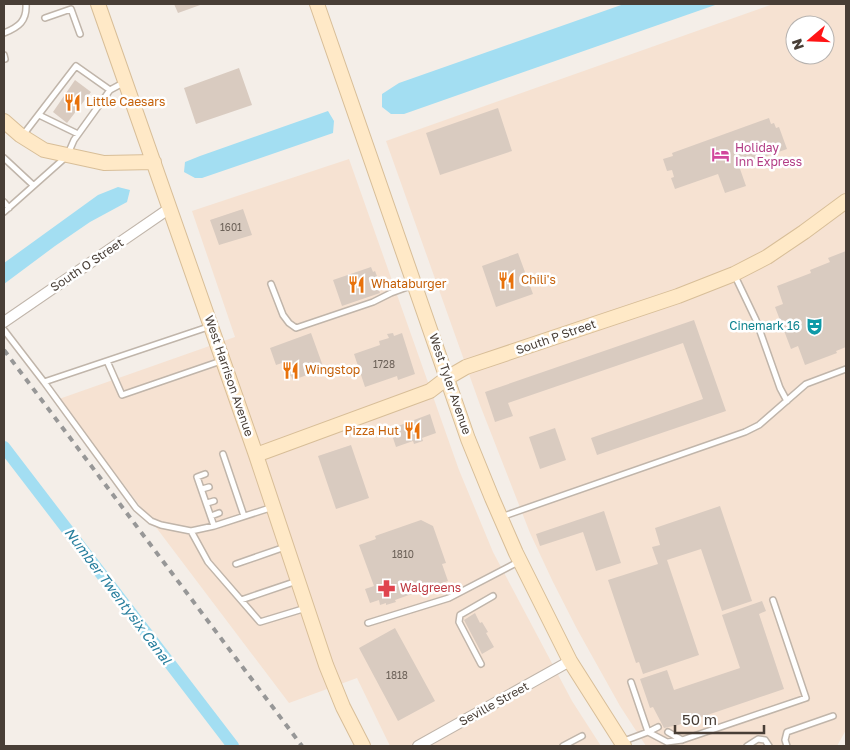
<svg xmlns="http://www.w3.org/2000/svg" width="850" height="750" viewBox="0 0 850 750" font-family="'Golos Text',sans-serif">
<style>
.commercial{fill:#f6e2d2;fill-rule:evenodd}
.water{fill:#a3def2}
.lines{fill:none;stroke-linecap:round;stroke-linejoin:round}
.canal{stroke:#a3def2;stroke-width:12}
.building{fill:#d9cbc0}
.lane-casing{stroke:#c0b5aa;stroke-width:8}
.street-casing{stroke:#c0b5aa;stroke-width:12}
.secondary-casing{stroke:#d8be98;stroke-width:16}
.lane{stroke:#fff;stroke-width:5}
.street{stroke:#fff;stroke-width:10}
.secondary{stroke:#ffe9c7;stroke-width:14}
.rail{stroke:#979797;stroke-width:4;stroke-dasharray:6 6;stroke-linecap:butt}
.labels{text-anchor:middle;stroke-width:5;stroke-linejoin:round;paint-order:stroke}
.number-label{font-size:10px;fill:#6c6158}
.food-label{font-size:12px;fill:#c56008;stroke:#fff;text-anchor:start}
.hotel-label{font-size:12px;fill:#b23c85;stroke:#fff;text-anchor:start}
.street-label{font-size:12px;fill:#483e36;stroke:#fff}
.culture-label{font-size:12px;fill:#0d838f;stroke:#fff;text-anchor:end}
.health-label{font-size:12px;fill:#be3a42;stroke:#fff;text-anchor:start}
.water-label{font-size:14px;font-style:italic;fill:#287f9e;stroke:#fff}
</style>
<rect width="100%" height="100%" fill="#f4eee8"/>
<path class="commercial" d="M773,4H846V730L837,746H646L620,706L577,629L553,582L530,533L480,405L386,141ZM795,25H825V55H795Z
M349,159L459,470L493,552L572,701L601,746H390L357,678L289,703L59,399L235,337L192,211Z"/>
<path class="water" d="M624,4H718L404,114H391L382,107V94L399,83Z
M328,111L334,121L333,133L202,178H195L184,172L185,162L200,156Z
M118,187L130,190L127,202L90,222L55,246L4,284V263L98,195Z"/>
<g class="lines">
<path class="canal" d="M4,447L233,746"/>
</g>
<path class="building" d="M174,4H203L178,13Z
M239,68L252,105L196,124L184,88Z
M75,80L91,92L67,123L53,112Z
M498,108L512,151L440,175L426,133Z
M769,118L771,124L774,123L776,128L779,127L787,149L739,166L746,186L725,193L718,174L675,189L671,178L674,177L672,170L667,171L663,159L673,156L672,153Z
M243,209L252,235L219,245L210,220Z
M846,251V347L836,351L837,353L805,365L798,346L791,349L775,307L783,304L777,286L811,273L810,270L830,262L828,258Z
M518,253L533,294L496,307L482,266Z
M371,267L373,272L375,271L381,287L378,288L380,293L342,306L333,280Z
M694,320L726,411L597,455L591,438L703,399L683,343L508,403L513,416L495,422L485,392Z
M311,333L324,369L293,380L291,376L287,377L282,363L276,365L270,348Z
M393,333L394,336L402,333L415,374L398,380L397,376L365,387L354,354L380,345L379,341L389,338L387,334Z
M430,414L436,433L422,438L423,441L414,444L413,441L396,447L390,429Z
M555,428L566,460L540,469L529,437Z
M351,445L369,498L336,509L318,456Z
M720,506L752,601L722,611L701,549L667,560L699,655L643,674L639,662L636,663L608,580L658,564L652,547L660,545L655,528Z
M604,511L621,563L596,571L583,532L540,546L536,534Z
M421,520L433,526L446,563L442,564L448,581L395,600L396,602L386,605V603L380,605L379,600L370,603L365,589L374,586L359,545L376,539L375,536Z
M762,601L766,611L759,614L784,689L678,725L664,728L653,707L650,708L640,679L667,670L674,690L740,668L722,615Z
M475,613L480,623L482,622L488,632L486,633L494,647L482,654L464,620Z
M395,628L435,701L398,721L359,648Z"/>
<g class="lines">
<defs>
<path id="lane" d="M45,18L71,9L80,34
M4,33C19,27 27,21 26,4
M4,55L5,59
M39,115L78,134
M23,135L76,66L110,90
M4,158L33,185
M4,202L9,208
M4,212L67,156L74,140L110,90L123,83
M734,274L756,320L780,388L787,401
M271,284L283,315L289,323L296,328L373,302L391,293L413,285
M4,330L44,382L211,326
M107,361L122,395L221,361
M44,382L136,508L151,521L161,525L191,531L214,526L273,507
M223,454L244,516
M205,474L197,477L214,526
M202,489L209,487
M207,503L214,501
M211,516L219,513
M501,517L745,432L759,425L806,384L846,369
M191,531L208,562L260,622L306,608
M236,564L285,547
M241,600L297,581
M368,623L449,598L520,561
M481,664L459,622L460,615L493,596
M631,682L648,732L658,727
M668,732L682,740
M624,741L648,732L667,742L682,740L806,698L773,600
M563,746L582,736
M747,746L758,739L765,740L769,746
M787,746L785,740L787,732L833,716"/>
<path id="street" d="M4,322L170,208
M418,746L570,661"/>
<path id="secondary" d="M98,4L256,455L326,665L343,707L363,746
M317,4L468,439L492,498L516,553L570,661L624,746
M4,121L20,135L44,150L104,163L154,162
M256,455L430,391L447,378L466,367L678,296L734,274L767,257L804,232L846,201"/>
</defs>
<use href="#lane" class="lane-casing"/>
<use href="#street" class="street-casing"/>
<use href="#secondary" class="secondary-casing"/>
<use href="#lane" class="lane"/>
<use href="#street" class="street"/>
<use href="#secondary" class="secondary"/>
<path class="rail" d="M4,350L302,746"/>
</g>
<defs>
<symbol id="restaurant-bare" viewBox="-9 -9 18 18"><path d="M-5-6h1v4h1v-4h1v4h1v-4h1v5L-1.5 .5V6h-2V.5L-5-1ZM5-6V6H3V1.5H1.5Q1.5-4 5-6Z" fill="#e8710a" stroke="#fff" stroke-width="2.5" paint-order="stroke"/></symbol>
<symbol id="hotel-bare" viewBox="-9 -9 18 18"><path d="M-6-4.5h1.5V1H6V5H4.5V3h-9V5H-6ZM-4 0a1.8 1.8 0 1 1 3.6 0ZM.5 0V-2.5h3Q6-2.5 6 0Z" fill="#d1479c" stroke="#fff" stroke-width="2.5" paint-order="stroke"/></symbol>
<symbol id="theatre-bare" viewBox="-9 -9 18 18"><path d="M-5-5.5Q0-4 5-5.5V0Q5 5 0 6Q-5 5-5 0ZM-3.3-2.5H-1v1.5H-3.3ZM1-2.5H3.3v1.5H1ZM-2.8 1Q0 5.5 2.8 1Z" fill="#0f9aa8" stroke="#fff" stroke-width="2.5" paint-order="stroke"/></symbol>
<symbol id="pharmacy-bare" viewBox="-9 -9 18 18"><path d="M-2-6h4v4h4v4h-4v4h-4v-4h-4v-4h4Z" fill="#e0444e" stroke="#fff" stroke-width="2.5" paint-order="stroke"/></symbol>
</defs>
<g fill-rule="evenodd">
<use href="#restaurant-bare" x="60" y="90" width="25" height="25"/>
<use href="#hotel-bare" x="708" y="142" width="25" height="25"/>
<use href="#restaurant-bare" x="494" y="268" width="25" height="25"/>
<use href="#restaurant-bare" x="344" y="272" width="25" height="25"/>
<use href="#theatre-bare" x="802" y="314" width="25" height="25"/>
<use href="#restaurant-bare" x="278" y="358" width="25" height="25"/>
<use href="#restaurant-bare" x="400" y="418" width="25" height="25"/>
<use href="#pharmacy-bare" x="374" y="576" width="25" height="25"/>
</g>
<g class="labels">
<g class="number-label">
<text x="231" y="231">1601</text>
<text x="384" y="368">1728</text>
<text x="403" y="558">1810</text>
<text x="397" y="679">1818</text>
</g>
<g class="food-label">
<text x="86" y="106">Little Caesars</text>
<text x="521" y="284">Chili's</text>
<text x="371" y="288">Whataburger</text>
<text x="305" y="374">Wingstop</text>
<text x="399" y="435" text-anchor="end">Pizza Hut</text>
</g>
<g class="hotel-label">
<text x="735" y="152">Holiday<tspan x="735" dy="14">Inn Express</tspan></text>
</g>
<g class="street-label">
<text transform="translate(87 265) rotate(-34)" y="4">South O Street</text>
<text transform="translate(556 337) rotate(-19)" y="4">South P Street</text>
<text transform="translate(229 376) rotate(71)" y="4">West Harrison Avenue</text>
<text transform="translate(450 384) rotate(71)" y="4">West Tyler Avenue</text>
<text transform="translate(494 704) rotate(-29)" y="4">Seville Street</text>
</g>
<g class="culture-label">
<text x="800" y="330">Cinemark 16</text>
</g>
<g class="health-label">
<text x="400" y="592">Walgreens</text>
</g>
<g class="water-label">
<text transform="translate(118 596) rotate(53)" y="5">Number Twentysix Canal</text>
</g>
</g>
<rect width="850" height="750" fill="none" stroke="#483e36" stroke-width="10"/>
<g transform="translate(810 40) rotate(251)"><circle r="24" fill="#ffffff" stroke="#b6b2af"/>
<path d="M0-4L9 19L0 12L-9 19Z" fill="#ff1415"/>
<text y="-8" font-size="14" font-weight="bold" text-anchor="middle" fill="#483e36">N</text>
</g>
<path d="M675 725v8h89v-8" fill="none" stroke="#483e36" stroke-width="2.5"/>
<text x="682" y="725" font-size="15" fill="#483e36" stroke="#ffffff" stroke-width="4" paint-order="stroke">50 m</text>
</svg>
